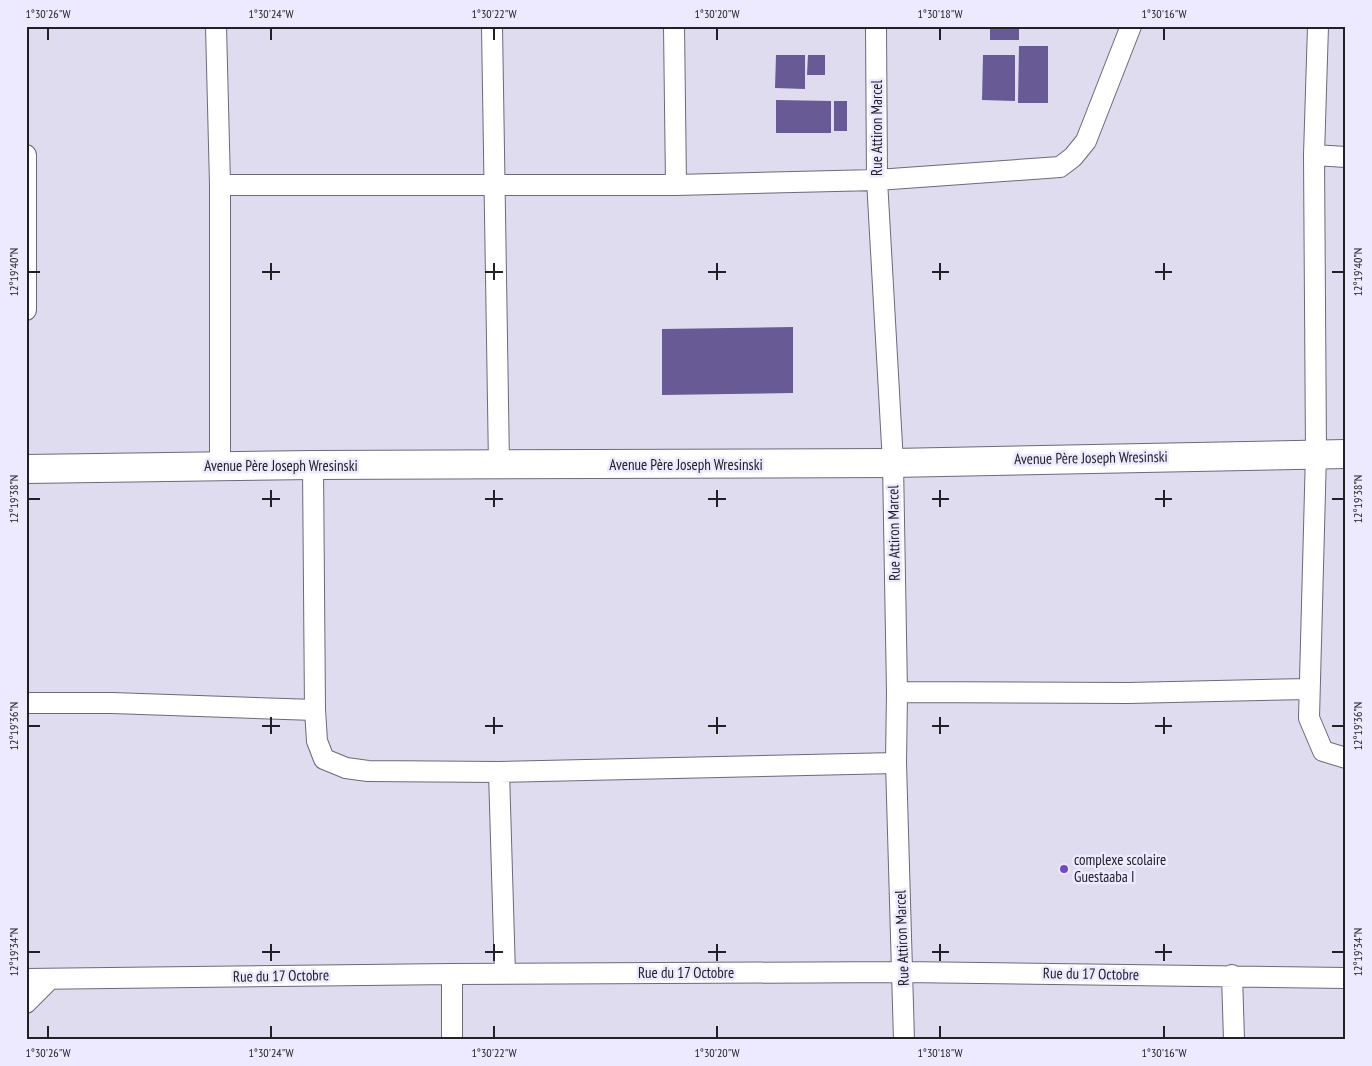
<svg xmlns="http://www.w3.org/2000/svg" width="1372" height="1066" viewBox="0 0 1372 1066" font-family="'PT Sans Narrow',sans-serif">
<style>
.building{fill:#685a94}
.lines{fill:none;stroke-linecap:round;stroke-linejoin:round}
.street-casing{stroke:#6c697b;stroke-width:22}
.secondary-casing{stroke:#6c697b;stroke-width:30}
.street{stroke:#fff;stroke-width:20}
.secondary{stroke:#fff;stroke-width:28}
.ticks{fill:none;stroke:#222027;stroke-width:2}
.poi-dot{fill:#724bc4;stroke:#ede9fe;stroke-width:2}
.labels{text-anchor:middle;stroke-width:5;stroke-linejoin:round;paint-order:stroke}
.street-label{font-size:15px;fill:#222027;stroke:#ede9fe}
.poi-label{font-size:15px;fill:#222027;stroke:#ede9fe;text-anchor:start}
.neatline{fill:none;stroke:#222027;stroke-width:2}
.ticks-label{font-size:12px;text-anchor:middle;fill:#222027}
</style>
<rect width="100%" height="100%" fill="#e0dcf0"/>
<path class="building" d="M990,26H1019V40H990Z
M1019,46H1048V103H1018Z
M776,55H805V89L775,88Z
M808,55H825V75H807Z
M983,55H1015V101L982,100Z
M776,100L831,101V133H776Z
M834,101H847V131H834Z
M793,327V393L662,395V329Z"/>
<g class="lines">
<defs>
<path id="street" d="M216,26L220,185V466
M492,26L499,465
M674,26L676,185
M876,26L877,180L893,463L897,692L896,763L904,1040
M1318,26L1314,155L1316,453L1309,718L1323,751L1346,758
M26,155V310
M1314,155L1346,157
M220,185H676L877,180L1060,167L1073,157L1086,141L1131,26
M313,465L315,710L317,741L324,759L346,768L368,771L499,772L896,763
M897,692L1128,693L1309,689
M26,703H112L315,710
M499,772L505,974
M452,974V1040
M1232,975L1234,1040
M26,979L452,974L903,972L1346,978
M26,1003L49,980"/>
<path id="secondary" d="M26,469L313,465L893,463L1346,454"/>
</defs>
<use href="#street" class="street-casing"/>
<use href="#secondary" class="secondary-casing"/>
<use href="#street" class="street"/>
<use href="#secondary" class="secondary"/>
</g>
<path class="ticks" d="M48,28V40M271,28V40M494,28V40M717,28V40M940,28V40M1164,28V40M271,263V280M494,263V280M717,263V280M940,263V280M1164,263V280M28,272H40M262,272H280M485,272H503M708,272H726M932,272H949M1155,272H1172M1332,272H1344M271,490V507M494,490V507M717,490V507M940,490V507M1164,490V507M28,499H40M262,499H280M485,499H503M708,499H726M932,499H949M1155,499H1172M1332,499H1344M271,717V734M494,717V734M717,717V734M940,717V734M1164,717V734M28,726H40M262,726H280M485,726H503M708,726H726M932,726H949M1155,726H1172M1332,726H1344M271,944V961M494,944V961M717,944V961M940,944V961M1164,944V961M28,952H40M262,952H280M485,952H503M708,952H726M932,952H949M1155,952H1172M1332,952H1344M48,1026V1038M271,1026V1038M494,1026V1038M717,1026V1038M940,1026V1038M1164,1026V1038"/>
<circle class="poi-dot" cx="1064" cy="869" r="5"/>
<g class="labels">
<g class="street-label">
<text transform="translate(877 128) rotate(-90)" y="5">Rue Attiron Marcel</text>
<text transform="translate(1091 458) rotate(-1)" y="5">Avenue Père Joseph Wresinski</text>
<text x="686" y="470">Avenue Père Joseph Wresinski</text>
<text x="281" y="471">Avenue Père Joseph Wresinski</text>
<text transform="translate(894 533) rotate(-91)" y="5">Rue Attiron Marcel</text>
<text transform="translate(902 938) rotate(-92)" y="5">Rue Attiron Marcel</text>
<text x="686" y="978">Rue du 17 Octobre</text>
<text transform="translate(1091 974) rotate(1)" y="5">Rue du 17 Octobre</text>
<text transform="translate(281 976) rotate(-1)" y="5">Rue du 17 Octobre</text>
</g>
<g class="poi-label">
<text x="1074" y="865">complexe scolaire<tspan x="1074" dy="17">Guestaaba I</tspan></text>
</g>
</g>
<rect width="1372" height="1066" fill="none" stroke="#ede9fe" stroke-width="55"/>
<rect x="28" y="28" width="1316" height="1010" class="neatline"/>
<g class="ticks-label">
<text x="48" y="18">1°30'26"W</text>
<text x="271" y="18">1°30'24"W</text>
<text x="494" y="18">1°30'22"W</text>
<text x="717" y="18">1°30'20"W</text>
<text x="940" y="18">1°30'18"W</text>
<text x="1164" y="18">1°30'16"W</text>
<text transform="translate(14 272) rotate(-90)" y="4">12°19'40"N</text>
<text transform="translate(1358 272) rotate(-90)" y="4">12°19'40"N</text>
<text transform="translate(14 499) rotate(-90)" y="4">12°19'38"N</text>
<text transform="translate(1358 499) rotate(-90)" y="4">12°19'38"N</text>
<text transform="translate(14 726) rotate(-90)" y="4">12°19'36"N</text>
<text transform="translate(1358 726) rotate(-90)" y="4">12°19'36"N</text>
<text transform="translate(14 952) rotate(-90)" y="4">12°19'34"N</text>
<text transform="translate(1358 952) rotate(-90)" y="4">12°19'34"N</text>
<text x="48" y="1057">1°30'26"W</text>
<text x="271" y="1057">1°30'24"W</text>
<text x="494" y="1057">1°30'22"W</text>
<text x="717" y="1057">1°30'20"W</text>
<text x="940" y="1057">1°30'18"W</text>
<text x="1164" y="1057">1°30'16"W</text>
</g>
</svg>
